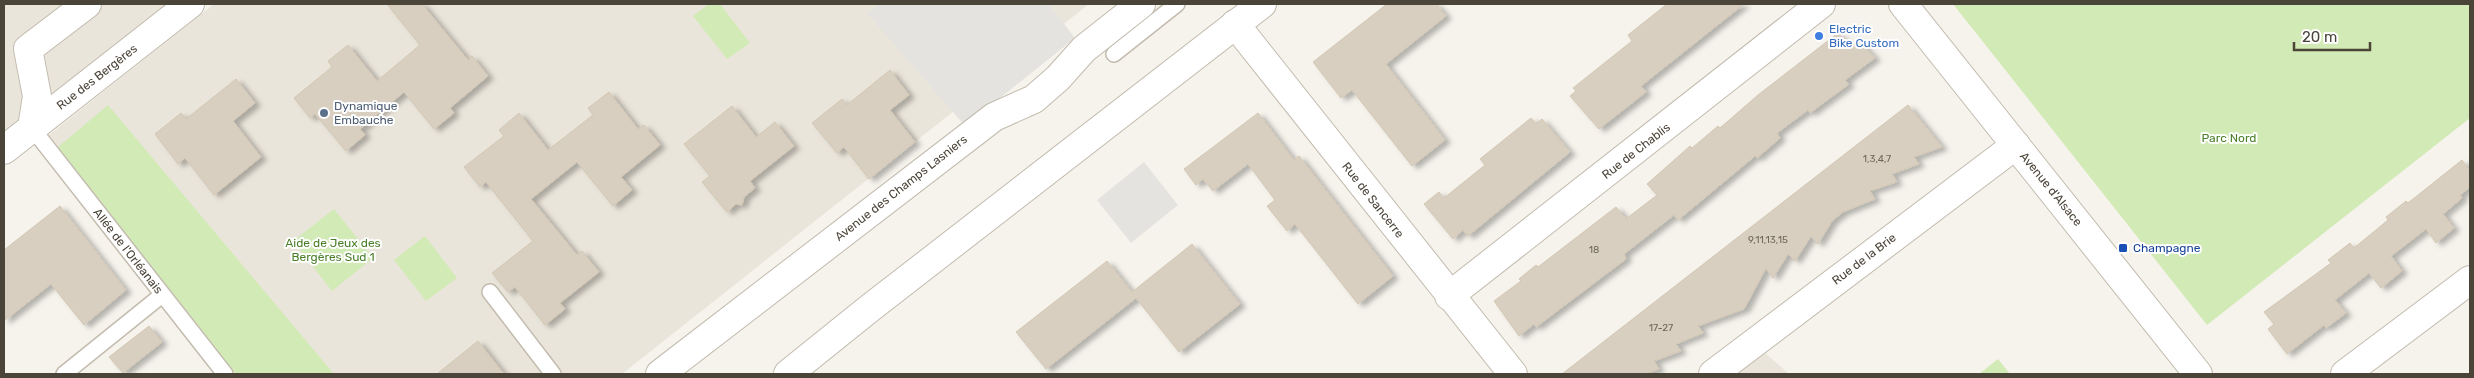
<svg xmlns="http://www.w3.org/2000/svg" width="2474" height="378" viewBox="0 0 2474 378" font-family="Rubik,sans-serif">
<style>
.residential{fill:#eae5da}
.green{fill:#d2eab5}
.parking{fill:#e5e3e0}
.building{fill:#d8cfc1;stroke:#d3c7b4;filter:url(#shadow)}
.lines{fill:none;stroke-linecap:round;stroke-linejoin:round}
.service-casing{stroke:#c2bbae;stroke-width:18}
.minor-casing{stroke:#c2bbae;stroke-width:30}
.tertiary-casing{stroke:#c2bbae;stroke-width:30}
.service{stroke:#fff;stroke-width:15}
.minor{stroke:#fff;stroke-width:28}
.tertiary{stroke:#fff;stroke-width:28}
.shop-dot{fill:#3f7fe0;stroke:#fff;stroke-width:2}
.service-dot{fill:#5c6f8a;stroke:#fff;stroke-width:2}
.transit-dot{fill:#1a4fb4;stroke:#fff;stroke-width:2}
.labels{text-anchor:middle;stroke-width:4;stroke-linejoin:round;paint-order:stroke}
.number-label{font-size:10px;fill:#6e675b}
.shop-label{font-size:12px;fill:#366cbe;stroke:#fff;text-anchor:start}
.street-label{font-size:12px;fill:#4b4439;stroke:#fff}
.service-label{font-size:12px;fill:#4e5e75;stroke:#fff;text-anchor:start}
.park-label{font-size:12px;fill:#4a7f2a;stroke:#fff}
.transit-label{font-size:12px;fill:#164399;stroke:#fff;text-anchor:start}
</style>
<defs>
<filter id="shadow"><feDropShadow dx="5.5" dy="3" stdDeviation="2.5" flood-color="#0004"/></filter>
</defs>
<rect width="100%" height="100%" fill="#f6f3ec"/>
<path class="residential" d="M4,4H190L4,140Z
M214,4H1089L622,374H236L49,135Z
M1764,352L1789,374H1737Z"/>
<path class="green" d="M709,4H720L750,43L727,59L693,16Z
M1953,4H2470V118L2207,325Z
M108,105L334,374H236L58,147Z
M334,209L373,258L332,291L293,241Z
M425,236L457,278L426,301L394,260Z
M1998,359L2010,374H1979Z"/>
<path class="parking" d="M879,4H1049L1075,38L965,126L867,13Z
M1144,162L1178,205L1131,243L1097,200Z"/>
<path class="building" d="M387,4H422L468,60L472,56L488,76L450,108L454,113L434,129L404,92L360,129L365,135L346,151L315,114L310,118L294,98L332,67L328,61L348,45L377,81L420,45Z
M1387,4H1436L1446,16L1386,64L1445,140L1412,166L1352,90L1341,98L1313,62Z
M1667,4H1744L1641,86L1646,92L1599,129L1570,96L1576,91L1573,88L1632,41L1628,35Z
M1838,33L1850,46L1858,39L1875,58L1845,80L1849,84L1810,113L1808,110L1777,133L1780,138L1757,158L1755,156L1678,220L1674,215L1624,254L1626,259L1536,327L1534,324L1519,336L1494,301L1521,281L1519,279L1536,265L1538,267L1616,207L1626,219L1657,195L1647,184L1690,146L1692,148L1718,126L1720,128L1758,95Z
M890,70L909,95L890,110L915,142L869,179L844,147L837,153L812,123L842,99L847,105Z
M236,79L255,103L233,121L261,157L214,195L185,158L178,164L155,134L181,113L186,119Z
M609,92L638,129L644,125L660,145L621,177L632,190L613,206L577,162L531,199L577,255L582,251L599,272L560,303L565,309L545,325L515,287L508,292L492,273L533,241L486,182L480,187L464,167L504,136L499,130L519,113L548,150L593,115L588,108Z
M1908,105L1942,147L1914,157L1919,164L1892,174L1897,182L1870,191L1875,199L1843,212L1832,221L1818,244L1811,236L1795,261L1788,254L1773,278L1766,268L1744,309L1698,326L1703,333L1676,344L1681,351L1654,361L1659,369L1645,374H1562Z
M732,106L756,137L775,122L794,146L750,181L755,188L744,197L742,205L736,204L727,212L702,182L710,176L684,144Z
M1258,113L1294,160L1299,156L1393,276L1358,304L1295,224L1287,231L1267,206L1275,200L1248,164L1213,191L1203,179L1196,185L1184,169Z
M1531,118L1536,124L1542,119L1570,152L1468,236L1463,230L1453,239L1424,204L1439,192L1444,198L1485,165L1480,159Z
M2462,160L2470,171V187L2460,195L2462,198L2443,214L2454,228L2436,243L2426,229L2391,256L2402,271L2381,288L2369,273L2335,300L2346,313L2326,328L2324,325L2287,354L2268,329L2274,324L2264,312L2331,263L2328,260L2350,243L2354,248L2388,220L2386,217L2406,201L2408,203Z
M60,206L126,290L84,325L51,284L4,321V250Z
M1192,244L1240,304L1179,352L1136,298L1046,369L1016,332L1107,261L1132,292Z
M149,326L162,342L123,373L109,357Z
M478,341L504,374H437Z"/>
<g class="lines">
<defs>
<path id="service" d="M1114,54L1177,4
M32,128L225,374
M490,292L553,374
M64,374L162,295"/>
<path id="minor" d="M1235,24L1513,374
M32,128L37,96L28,49L87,4
M4,150L190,4
M1449,296L1821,4
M660,374L994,117L1034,99L1058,78L1084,49L1141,4
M1713,374L2016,145
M2345,374L2470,280"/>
<path id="tertiary" d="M1903,4L2198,374
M788,374L870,308L1262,4"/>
</defs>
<use href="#service" class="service-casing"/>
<use href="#minor" class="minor-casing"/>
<use href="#tertiary" class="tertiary-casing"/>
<use href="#service" class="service"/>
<use href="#minor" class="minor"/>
<use href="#tertiary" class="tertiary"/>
</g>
<circle class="shop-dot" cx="1819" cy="36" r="5"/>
<circle class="service-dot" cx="324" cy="113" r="5"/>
<rect class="transit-dot" x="2118" y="243" width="10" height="10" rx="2.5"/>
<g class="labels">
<g class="number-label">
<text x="1877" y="162">1,3,4,7</text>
<text x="1768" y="243">9,11,13,15</text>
<text x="1594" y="253">18</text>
<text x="1661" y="331">17-27</text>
</g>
<g class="shop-label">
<text x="1829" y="33">Electric<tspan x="1829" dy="14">Bike Custom</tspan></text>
</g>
<g class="street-label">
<text transform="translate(97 77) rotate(-38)" y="4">Rue des Bergères</text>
<text transform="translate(1636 151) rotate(-38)" y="4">Rue de Chablis</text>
<text transform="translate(901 188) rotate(-38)" y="4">Avenue des Champs Lasniers</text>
<text transform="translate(2051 189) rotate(51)" y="4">Avenue d'Alsace</text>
<text transform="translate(1373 200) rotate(52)" y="4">Rue de Sancerre</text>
<text transform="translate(128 251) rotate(52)" y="4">Allée de l'Orléanais</text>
<text transform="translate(1864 259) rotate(-37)" y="4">Rue de la Brie</text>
</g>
<g class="service-label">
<text x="334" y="110">Dynamique<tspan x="334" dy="14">Embauche</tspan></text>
</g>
<g class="park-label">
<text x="2229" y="142">Parc Nord</text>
<text x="333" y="247">Aide de Jeux des<tspan x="333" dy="14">Bergères Sud 1</tspan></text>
</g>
<g class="transit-label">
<text x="2133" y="252">Champagne</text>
</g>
</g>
<rect width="2474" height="378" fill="none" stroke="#4b4439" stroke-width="10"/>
<path d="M2294 42v8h76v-8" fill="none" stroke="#4b4439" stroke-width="2.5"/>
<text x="2302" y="42" font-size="15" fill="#4b4439" stroke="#ffffff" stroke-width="4" paint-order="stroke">20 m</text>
</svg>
